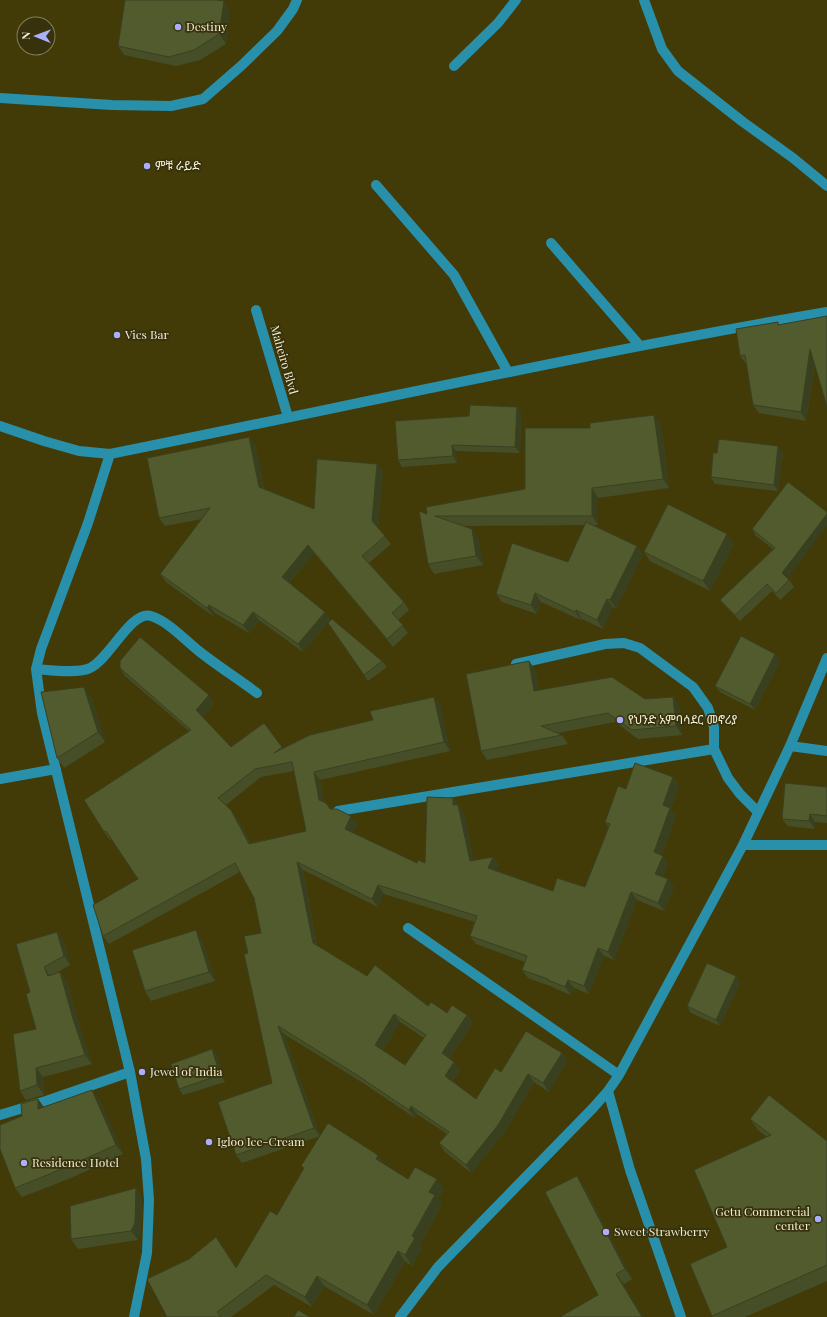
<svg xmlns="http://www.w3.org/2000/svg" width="827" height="1317" viewBox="0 0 827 1317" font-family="'Playfair Display','Noto Sans Ethiopic',serif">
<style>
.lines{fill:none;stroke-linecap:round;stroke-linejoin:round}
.minor{stroke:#2990ac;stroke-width:10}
.wall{fill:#464e28;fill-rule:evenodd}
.shaded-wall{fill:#394020}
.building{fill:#515b2e;stroke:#394020;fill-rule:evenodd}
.poi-dot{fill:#aab0fc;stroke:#37310c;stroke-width:1.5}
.labels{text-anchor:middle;stroke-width:3.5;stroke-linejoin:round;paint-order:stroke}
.poi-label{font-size:12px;fill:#f1edd3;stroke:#37310c;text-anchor:start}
.street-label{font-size:12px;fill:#f1edd3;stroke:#37310c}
</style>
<rect width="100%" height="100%" fill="#433b07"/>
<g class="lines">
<path class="minor" d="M644,0L662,49L678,71L743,122L793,158L827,186
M454,66L498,23L516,0
M0,98L112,105L171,106L203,99L241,66L277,31L293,9L297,0
M376,185L454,275L508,372
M551,243L640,346
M256,310L288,417
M0,426L44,441L79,451L110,454C349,406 587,353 827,312
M110,454L88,523L41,649L36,669L42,713L130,1072L146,1159L149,1200L147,1253L134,1317
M516,664L605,644L624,643L640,648L693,687L708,708L714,727V749L728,778L740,794L758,812
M36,669C50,670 78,674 90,668C109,660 131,610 151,616C168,621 186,641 200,652C218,666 238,679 257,693
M790,746L827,751
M0,779L56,769
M338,811L714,749
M743,845H827
M408,928L619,1075
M0,1115L46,1101L130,1072
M400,1317L438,1267L593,1108L608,1091
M681,1317L630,1170L608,1091L619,1075L743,845L790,746L827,658"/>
</g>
<path class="wall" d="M230,11L226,44L200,60L176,66L124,55L118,46Z
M779,324L815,365L806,421L759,413L753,405L747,364H746L740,356Z
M517,407L521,413L520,453L456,451L457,463L402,467L398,460L469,416Z
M661,424L669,488L598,498V525H592L643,554L616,609L613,607L603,629L582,619L581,620L541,602L537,614L502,602L496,594L568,562L585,525L463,526L472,529L478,538L483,565L434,574L428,564L427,514L525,489L590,428Z
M249,437L255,445L264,489L314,509L377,464L383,472L378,528L391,544L369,563L404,602L409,610L398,620L408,633L393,647L314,553L289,583L325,612L330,620L303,652L259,620L249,633L215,613L213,616L166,582L160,574L202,519L165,526L159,518Z
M783,452L778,491L715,484L711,477Z
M788,482V578L794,587L780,600L772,591L740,621L725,606L720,600L773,549L756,536L752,529Z
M734,544L710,591L650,561L644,552Z
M328,623L382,661L387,667L368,681Z
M775,654L780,661L755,710L720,692L715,686Z
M529,661L535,670L539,690L645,699L673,697L679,706L682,735L638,739L615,722L558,733L562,735L568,744L487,760L481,751Z
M120,668L209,695L214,704L203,717L231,747L264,723L283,749L440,705L450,751L320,780L324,803L330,809L357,824L353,833L417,863H425L453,798L464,813L474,861L493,857L499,865L496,871L553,891L585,887L609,828L605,822L626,789L673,777L679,785L671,809L676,816L661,856H663L668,864L663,877L674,887L664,911L637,900L614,960L604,956L589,994L574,988L571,995L554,988L553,987L528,978L522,970L525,962L476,944L470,936L475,922L384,894L378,907L303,870L317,945L367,976L428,1006L447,1013L467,1015L473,1023L449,1059L454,1062L460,1071L452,1082L476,1099L501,1072L562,1053L567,1061L549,1092L534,1082L504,1133L471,1173L445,1152L439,1143L447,1134L417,1114L415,1118L363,1083L284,1034L320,1136L242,1163L236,1155L272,1083L248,953L261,933L254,898L240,872L109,944L103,936L138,879L112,839L110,840L104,832L189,731L125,676ZM294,771L306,831L250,843L237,818L226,805L261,777ZM400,1022L424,1038L405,1065L383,1050Z
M91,697L105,742L64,768L57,758Z
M827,787V823L815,822V829L788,826L782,819Z
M57,932L64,942L70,965L53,975L60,972L67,982L80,1028L92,1064L43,1077L44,1095L26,1100L20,1091L36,1029L30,992Z
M202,940L215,981L151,1001L145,991Z
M736,976L740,983L720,1026L691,1013L687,1006Z
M217,1055L225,1082L183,1095L179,1089Z
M38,1099L44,1107L99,1099L123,1154L71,1178L22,1197L15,1188L22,1116Z
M750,1119L827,1141V1281L745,1317H713L712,1316L727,1247L767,1137L758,1130Z
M378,1155L384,1164L408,1179L444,1189L438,1199L442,1205L420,1245L422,1248L412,1266L405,1261L374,1315L324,1286L312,1307L274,1285L231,1317H167L216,1237L237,1268L277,1215L304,1169L301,1166Z
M584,1186L632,1279L624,1284L598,1295Z
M142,1197L141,1232L138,1240L78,1249L71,1239Z"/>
<path class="shaded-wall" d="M224,1L230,11L226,44L219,34Z
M810,349L816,357L806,421L801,412Z
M517,407L521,413L520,453L515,447Z
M654,415L661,424L669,488L663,479Z
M249,437L255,445L265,495L259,487Z
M452,445L456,451L457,463L453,456Z
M778,446L783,452L778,491L774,485Z
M377,464L383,472L378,529L372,521Z
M592,488L598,498V525L592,516Z
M827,514V526L787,579L782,573Z
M472,529L478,538L483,565L476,556Z
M727,534L734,544L710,591L703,581Z
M308,545L314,553L287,585L282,577Z
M637,546L643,554L616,609L610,600Z
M535,593L541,602L537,614L531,605Z
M607,599L613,607L603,629L597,620Z
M209,605L215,613L213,616L207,608Z
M576,610L582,619L581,620L575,612Z
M253,612L259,620L249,633L243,625Z
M325,612L330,620L303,652L298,644Z
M775,654L780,661L755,710L750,704Z
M529,661L535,670L541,700L534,691Z
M84,687L91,697L105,742L98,732Z
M209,695L214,704L202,718L196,710Z
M434,697L440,705L450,751L444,742Z
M673,697L679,706L682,735L676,726Z
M314,772L320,780L325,809L319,800Z
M673,777L679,785L671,809L676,816L659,861L654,852L663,805Z
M453,798L464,813L476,869L470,861L453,805Z
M231,810L237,818L254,852L249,844Z
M810,814L815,822V829L809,821Z
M351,816L357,824L351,837L345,829Z
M663,856L668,864L661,882L655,874Z
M493,857L499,865L494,876L488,868Z
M297,862L303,870L318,951L313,943Z
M668,879L674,887L664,911L658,903Z
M378,885L384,894L378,907L372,899Z
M631,892L637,900L614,960L608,952Z
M196,930L202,940L215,981L209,972Z
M57,932L64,942L70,965L64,956Z
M598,948L604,956L589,994L584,986Z
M44,967L50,976H48Z
M60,972L67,982L80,1028L92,1064L85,1055L73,1019Z
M736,976L740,983L720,1026L716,1020Z
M568,980L574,988L571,995L565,987Z
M394,1014L400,1022L381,1053L375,1045Z
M467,1015L473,1023L447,1062L442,1053Z
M278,1026L284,1034L320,1136L314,1128Z
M212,1049L217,1055L225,1082L220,1075Z
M562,1053L567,1061L549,1092L543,1083Z
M454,1062L460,1071L451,1084L445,1076Z
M36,1068L43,1077L44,1095L37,1085Z
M528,1074L534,1082L504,1133L471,1173L466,1165Z
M92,1090L99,1099L123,1154L116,1145Z
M38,1099L44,1108L38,1109Z
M411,1106L417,1114L415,1118L409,1110Z
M378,1155L385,1165L376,1159Z
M577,1176L584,1186L632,1279L625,1269Z
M437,1179L444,1189L438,1199L442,1205L420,1245L422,1248L412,1266L405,1255L412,1236L429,1192Z
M136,1188L142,1197L141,1232L138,1240L131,1231Z
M398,1251L405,1261L374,1315L367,1305Z
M616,1274L624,1284L643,1317H642Z
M317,1276L324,1286L312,1307L305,1297Z"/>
<path class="building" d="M125,0H216L224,1L219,34L194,50L169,57L118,46Z
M827,316V407L810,349L801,412L753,405L745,355L740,356L736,329L778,322V325Z
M470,405L517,407L515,447L452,445L453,456L398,460L395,421L469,416Z
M654,415L663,479L592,488V516H435L472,529L476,556L428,564L419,511L427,514L426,507L525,489V428H590V423Z
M249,437L259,487L314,509L317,459L377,464L372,521L385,536L362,556L404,602L392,613L403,625L387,639L308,545L282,577L325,612L298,644L253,612L243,625L209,605L207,608L160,574L210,508L159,518L147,458Z
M719,439L778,446L774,485L711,477L713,453H717Z
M788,482L827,512V514L782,573L789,580L776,593L767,584L735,615L720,600L775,548L752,529Z
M668,504L727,534L703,581L644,552Z
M586,522L637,546L610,600L607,599L597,620L576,610L575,612L535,593L531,605L496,594L512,543L568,562Z
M332,619L382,661L364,675L328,623Z
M741,636L775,654L750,704L715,686Z
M140,637L209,695L196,710L231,747L264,723L282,747L274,753L310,735L373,720L370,711L434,697L444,742L314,772L319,800L326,803L330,809H337L351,816L345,829L417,863L418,860L425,863L427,797L453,798V805H458L470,861L493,857L488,868L553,891L557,878L585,887L610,824L605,822L618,786L626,789L635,763L673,777L663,805L670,808L654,852L663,856L655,874L668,879L658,903L631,892L608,952L598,948L584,986L568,980L565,987L548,980V979L522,970L527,956L470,936L477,916L378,885L372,899L297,862L313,943L367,976L375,965L428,1006L431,1002L447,1013L452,1005L467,1015L442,1053L454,1062L445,1076L476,1099L495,1068L501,1072L526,1031L562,1053L543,1083L528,1074L498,1125L466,1165L439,1143L449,1132L411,1106L409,1110L357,1075L278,1026L314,1128L236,1155L218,1102L272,1083L244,954L248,953L244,936L261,933L254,898L235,863L103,936L93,905L138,879L106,831L104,832L84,800L191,730L120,668V661ZM292,762L306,831L249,844L231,810L218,798L255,769ZM394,1014L426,1035L405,1065L375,1045Z
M529,661L534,691L612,677L645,699L673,697L676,726L632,730L608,713L541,726L562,735L481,751L466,674Z
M84,687L98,732L57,758L41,692Z
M785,783L827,787V816L810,814L809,821L782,819Z
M196,930L209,972L145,991L132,950Z
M57,932L64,956L44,967L48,976L60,972L73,1019L85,1055L36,1068L37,1085L20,1091L13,1034L36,1029L26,994L30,992L16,944Z
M707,963L736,976L716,1020L687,1006Z
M212,1049L220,1075L179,1089L171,1064Z
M92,1090L116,1145L64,1168L15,1188L0,1149V1125L22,1116L21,1104L38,1099V1109Z
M769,1095L827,1141V1265L712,1316L690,1264L727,1247L694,1170L771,1135L750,1119Z
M328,1123L378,1155L376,1159L408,1179L415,1167L437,1179L429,1192L435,1195L412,1236L415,1238L405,1255L398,1251L367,1305L317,1276L305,1297L266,1275L217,1312L221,1317H167L147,1279L189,1259L216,1237L236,1268L270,1211L277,1215L304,1168L301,1166Z
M577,1176L625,1269L616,1274L642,1317H560L598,1295L545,1192Z
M136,1188L135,1223L131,1231L71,1239L70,1206Z
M298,1310L310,1317H294Z"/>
<g class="poi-dot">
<circle cx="178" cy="27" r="4"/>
<circle cx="147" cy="166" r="4"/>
<circle cx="117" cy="335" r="4"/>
<circle cx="620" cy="720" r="4"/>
<circle cx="142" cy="1072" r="4"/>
<circle cx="209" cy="1142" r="4"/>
<circle cx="24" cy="1163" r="4"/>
<circle cx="818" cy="1219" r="4"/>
<circle cx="606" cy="1232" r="4"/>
</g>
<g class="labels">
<g class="poi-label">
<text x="186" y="31">Destiny</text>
<text x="155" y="170">ምቹ ራይድ</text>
<text x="125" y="339">Vics Bar</text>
<text x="628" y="724">የህንድ አምባሳደር መኖሪያ</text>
<text x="150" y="1076">Jewel of India</text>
<text x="217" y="1146">Igloo Ice-Cream</text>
<text x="32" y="1167">Residence Hotel</text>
<text x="810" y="1216" text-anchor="end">Getu Commercial<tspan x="810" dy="14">center</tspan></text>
<text x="614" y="1236">Sweet Strawberry</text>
</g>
<g class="street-label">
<text transform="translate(284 360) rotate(74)" y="4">Maheiro Blvd</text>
</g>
</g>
<g transform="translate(36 36) rotate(271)"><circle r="19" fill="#37310c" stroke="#817c5c"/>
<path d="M0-3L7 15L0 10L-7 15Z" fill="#aab0fc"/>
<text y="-6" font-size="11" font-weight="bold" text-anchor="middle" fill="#f1edd3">N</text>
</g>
</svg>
